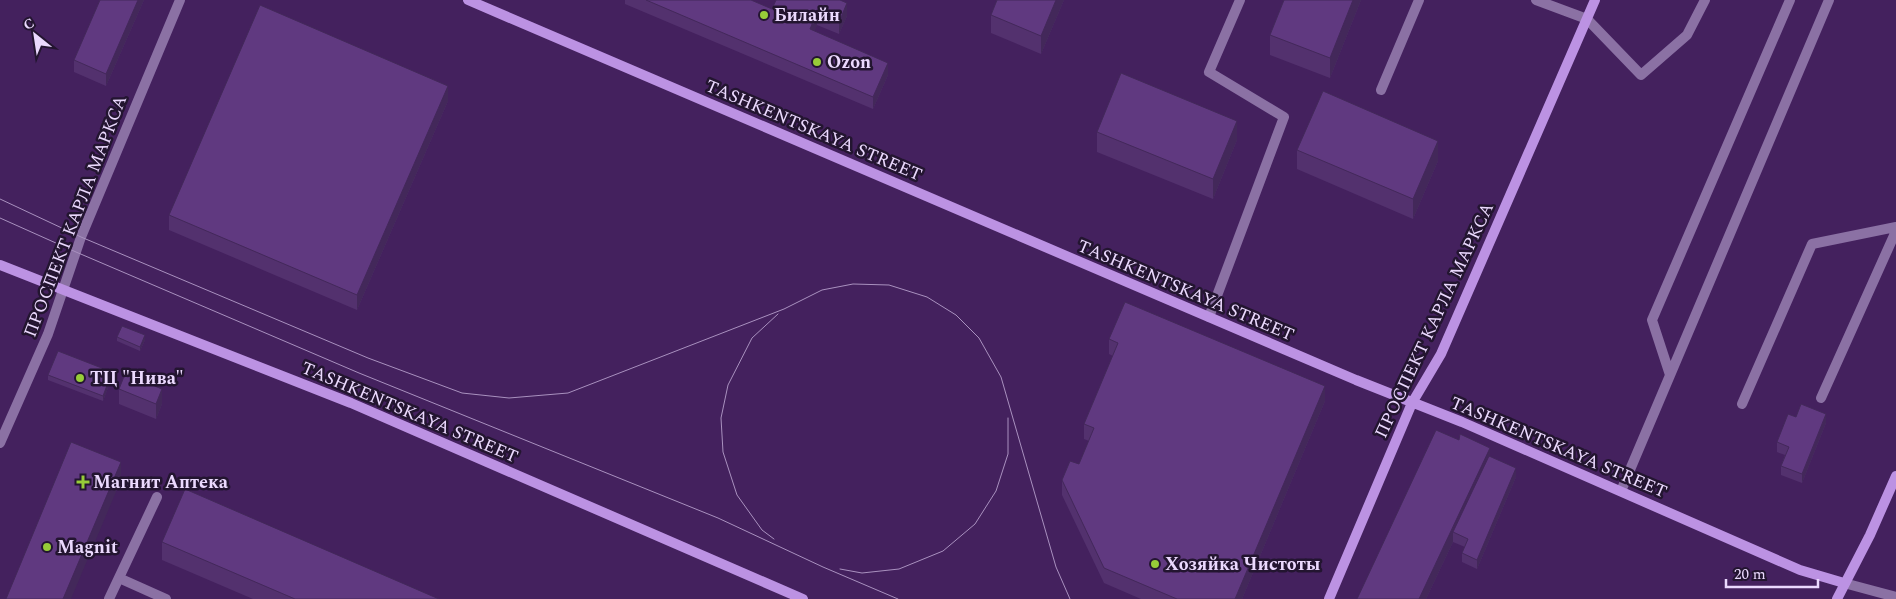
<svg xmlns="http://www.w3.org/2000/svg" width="1896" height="599" viewBox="0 0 1896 599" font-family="Spectral,serif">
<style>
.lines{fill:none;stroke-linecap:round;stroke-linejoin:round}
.service{stroke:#8b71a4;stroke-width:10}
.minor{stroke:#8b71a4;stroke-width:10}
.secondary{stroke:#bc92e3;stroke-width:10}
.tram{stroke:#a991bf;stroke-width:1}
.wall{fill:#53316e}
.shaded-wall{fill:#43285a}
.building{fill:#603980;stroke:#43285a}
.poi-dot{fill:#97cc38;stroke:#231530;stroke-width:2}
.labels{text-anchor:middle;stroke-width:5;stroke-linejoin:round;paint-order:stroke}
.poi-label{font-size:18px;font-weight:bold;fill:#ebd9fe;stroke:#231530;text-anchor:start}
.street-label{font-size:18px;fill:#ebd9fe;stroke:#231530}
</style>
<rect width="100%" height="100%" fill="#44215e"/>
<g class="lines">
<path class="service" d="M1536,0L1587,19L1641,75L1687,35L1705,0
M1381,90L1419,0
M1209,317L1284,117L1209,72L1240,0
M1670,375L1652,320L1790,0
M1821,398L1896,231
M1742,404L1812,244L1896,227
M1621,491L1829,0
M119,578L166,599
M109,599L157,497"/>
<path class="minor" d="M0,443L48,334L81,237L180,0
M1844,583L1896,597"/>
<path class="secondary" d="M468,0L1356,380L1462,422L1800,570L1844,583
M0,265L351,403L803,599
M1329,599L1412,403L1441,354L1595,0
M1837,599L1870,535L1896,476"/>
<path class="tram" d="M0,199L81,237L368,358L462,393L509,398L568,393L784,309L822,290L853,284L889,285L927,297L956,315L979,338L1001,377L1056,567L1070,599
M0,218L76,252L359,373L718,518L823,567L898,599
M774,539L762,530L737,495L723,452L721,418L728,385L752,338L778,314
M840,569L862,573L899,569L943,551L975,524L996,491L1008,454V418"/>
</g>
<path class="wall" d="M100,0H144L106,86L74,72V60Z
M625,0H751L772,9L776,0L847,16L839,34L817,25L814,31L888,75L873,109L625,4Z
M997,0H1064L1041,54L991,33V15Z
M1284,0H1361L1330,78L1270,55V35Z
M448,101L357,310L169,230V215Z
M1097,132L1237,140L1213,199L1097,152Z
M1297,150L1438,161L1413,219L1297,169Z
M117,337L145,340L140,351L117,341Z
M1109,339L1325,401L1242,599H1141L1104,583L1062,495V480L1079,464L1089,441L1084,439V424L1113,356L1109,354Z
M48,375L112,377L103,401L48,380Z
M119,389L162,404L156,419L119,404Z
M1796,417L1826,423L1802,483L1781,475V466L1785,455L1777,452V442Z
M1516,477L1477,569L1462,562V553L1465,547L1453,542L1426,599H1357Z
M162,542L439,599H253L162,560Z"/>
<path class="shaded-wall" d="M138,0H144L106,86V74Z
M1056,0H1064L1041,54V36Z
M1353,0H1361L1330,78V58Z
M847,3V16L839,34V22Z
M817,12V25L810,42V29Z
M888,63V75L873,109V97Z
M448,86V101L357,310V295Z
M1237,121V140L1213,199V179Z
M1438,141V161L1413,219V199Z
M145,335V340L140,351V347Z
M112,372V377L103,401V396Z
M1325,386V401L1242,599H1235Z
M162,389V404L156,419V404Z
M1826,414V423L1802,483V474Z
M1490,448V463L1453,532V542L1426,599H1419Z
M121,462V480L71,599H63Z
M1516,468V477L1477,569V560Z"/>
<path class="building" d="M100,0H138L106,74L74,60Z
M646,0H751L772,9L776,0H840L847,3L839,22L817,12L810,29L888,63L873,97Z
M997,0H1056L1041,36L991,15Z
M1284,0H1353L1330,58L1270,35Z
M260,5L448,86L357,295L169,215Z
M1121,73L1237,121L1213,179L1097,132Z
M1323,91L1438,141L1413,199L1297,150Z
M1125,302L1325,386L1235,599H1177L1104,568L1062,480L1070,461L1079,464L1094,428L1084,424L1118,343L1109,339Z
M122,326L145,335L140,347L117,337Z
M58,351L112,372L103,396L48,375Z
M125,374L162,389L156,404L119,389Z
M1801,404L1826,414L1802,474L1781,466L1789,447L1777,442L1788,414L1796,417Z
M1436,430L1459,440L1460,434L1490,448L1419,599H1357Z
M71,442L121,462L63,599H6Z
M1489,456L1516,468L1477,560L1462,553L1468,539L1453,532Z
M185,489L439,599H295L162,542Z"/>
<g class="poi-dot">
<circle cx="764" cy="15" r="5"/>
<circle cx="817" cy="62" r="5"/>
<circle cx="80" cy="378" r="5"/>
<path d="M80.5 474.5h5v5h5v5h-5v5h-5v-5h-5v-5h5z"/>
<circle cx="47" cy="547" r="5"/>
<circle cx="1155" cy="564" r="5"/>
</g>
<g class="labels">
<g class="poi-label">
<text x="774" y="21">Билайн</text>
<text x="827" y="68">Ozon</text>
<text x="90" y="384">ТЦ "Нива"</text>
<text x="93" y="488">Магнит Аптека</text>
<text x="57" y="553">Magnit</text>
<text x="1165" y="570">Хозяйка Чистоты</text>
</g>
<g class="street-label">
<text transform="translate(814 130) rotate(23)" y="6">TASHKENTSKAYA STREET</text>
<text transform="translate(75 216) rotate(-69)" y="6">ПРОСПЕКТ КАРЛА МАРКСА</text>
<text transform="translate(1186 290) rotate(23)" y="6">TASHKENTSKAYA STREET</text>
<text transform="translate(1434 320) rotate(-65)" y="6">ПРОСПЕКТ КАРЛА МАРКСА</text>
<text transform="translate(410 412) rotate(23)" y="6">TASHKENTSKAYA STREET</text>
<text transform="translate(1559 447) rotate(23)" y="6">TASHKENTSKAYA STREET</text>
</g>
</g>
<g transform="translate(35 35) rotate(330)" stroke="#231530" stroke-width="4" paint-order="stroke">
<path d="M0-4L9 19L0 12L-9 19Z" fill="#ebd9fe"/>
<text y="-8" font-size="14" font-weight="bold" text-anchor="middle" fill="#ebd9fe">С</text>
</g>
<path d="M1726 579v8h92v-8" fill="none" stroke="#ebd9fe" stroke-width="2.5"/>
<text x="1734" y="579" font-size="15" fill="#ebd9fe" stroke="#231530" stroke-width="4" paint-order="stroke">20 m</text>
</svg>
